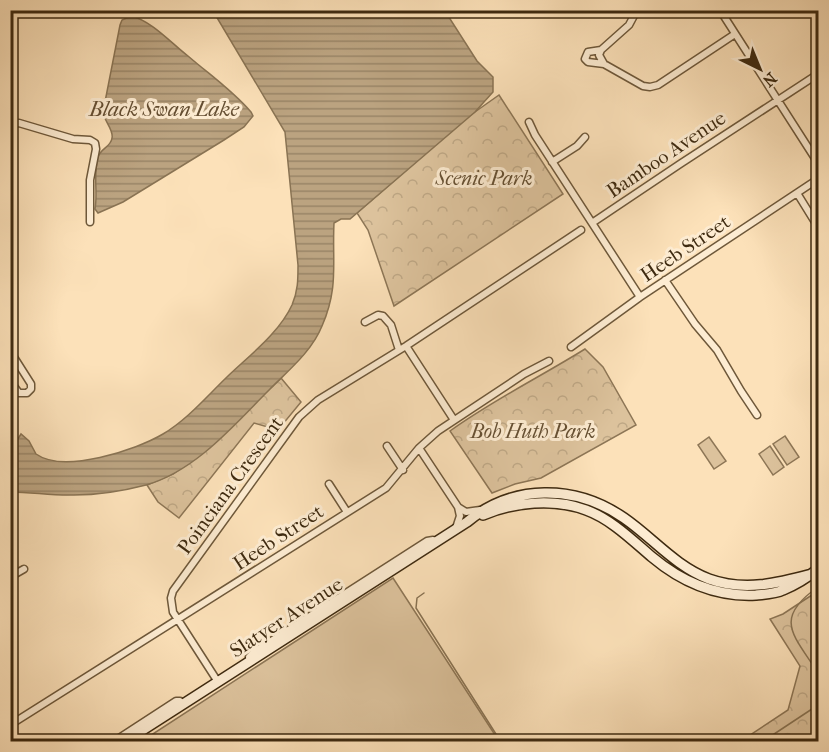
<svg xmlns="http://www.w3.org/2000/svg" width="829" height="752" viewBox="0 0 829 752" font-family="'IM FELL French Canon',serif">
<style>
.grass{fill:#dcc29c;stroke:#8d7656;stroke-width:1.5}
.park{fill:url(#park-crowns);stroke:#8d7656;stroke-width:1.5}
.water{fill:url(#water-rules);stroke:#897353;stroke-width:1.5}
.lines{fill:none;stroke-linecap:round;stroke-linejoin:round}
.stream{stroke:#897353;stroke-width:1.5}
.street-casing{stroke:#6e583a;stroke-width:9}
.secondary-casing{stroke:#3e2a10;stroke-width:12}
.street{stroke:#fdecd2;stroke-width:6}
.secondary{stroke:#fdecd2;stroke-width:9}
.labels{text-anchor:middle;stroke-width:6;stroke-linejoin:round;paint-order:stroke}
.street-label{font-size:20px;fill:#3e2a10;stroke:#fdecd2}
.park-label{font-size:20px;font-style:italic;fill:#665033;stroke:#fdecd2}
.water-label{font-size:21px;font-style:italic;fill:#644e32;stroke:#fdecd2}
</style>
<defs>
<pattern id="park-crowns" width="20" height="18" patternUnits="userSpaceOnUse" patternTransform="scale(1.5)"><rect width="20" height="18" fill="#dcc29c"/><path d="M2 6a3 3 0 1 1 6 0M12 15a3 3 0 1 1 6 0" fill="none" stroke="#bea785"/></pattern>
<pattern id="water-rules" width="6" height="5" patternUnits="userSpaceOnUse" patternTransform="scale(1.5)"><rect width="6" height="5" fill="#bba380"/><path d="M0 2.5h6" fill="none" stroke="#998567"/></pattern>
</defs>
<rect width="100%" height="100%" fill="#fce1b9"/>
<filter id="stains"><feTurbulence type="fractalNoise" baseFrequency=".00333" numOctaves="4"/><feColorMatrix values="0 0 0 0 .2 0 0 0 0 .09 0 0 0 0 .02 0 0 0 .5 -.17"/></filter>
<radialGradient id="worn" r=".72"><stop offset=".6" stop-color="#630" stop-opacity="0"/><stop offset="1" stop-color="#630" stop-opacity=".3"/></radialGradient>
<path class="grass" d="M785,436L799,457L787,465L773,444Z
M709,437L726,461L714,469L698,445Z
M770,446L784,467L773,475L759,454Z
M393,578L499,741H142Z"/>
<path class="park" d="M499,95L563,194L394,306L368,230L357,213L465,119Z
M585,349L603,367L636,425L541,478L515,484L492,493L450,431C493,400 540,377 585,349Z
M281,378L301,402L278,430L254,423L179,518L158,502L147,485L173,474L203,453Z
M818,591V741H741L788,710L800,666L770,619L783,614Z"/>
<path class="water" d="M213,11H445L477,61L493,77V92L475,112L350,219H341L334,223C332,263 339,287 322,326C312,351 289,370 270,389C235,424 196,471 146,485C123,491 98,495 74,495C53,496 32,492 11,492V445L16,442L21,434L29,441L36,454C64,474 136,450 163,434C188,419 207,396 228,376C250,355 279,333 292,305C298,291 298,280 298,265L285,132Z
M131,16C152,21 171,43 188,56C210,75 232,90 251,112L253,116L244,127L224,140L123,202L98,213L95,209C98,192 93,175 98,157C101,148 111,147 112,138C114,130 104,121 103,112L120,25L122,20Z"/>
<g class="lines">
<path class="stream" d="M818,587C772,619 794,635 818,673
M424,593L417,598L416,608L501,742
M762,742L815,707L818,700"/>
<defs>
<path id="street" d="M637,10L629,25L601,50L599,55L604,64L643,86L650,87L658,85L735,34
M720,10L818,163
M601,50L588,52L585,59L588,62L604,64
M529,122L535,135L640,297
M10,124L19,123L73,139L90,140L95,143L96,149L90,180V222
M552,162L577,146L585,137
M797,193L818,227
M592,223L680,164L818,74
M665,280L695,324L717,350L741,391L757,415
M365,322L378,315L383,316L391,325L399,350
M406,346L454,420
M571,347L640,297L818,179
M10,351L31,384V389L27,393H19L10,381
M387,446L403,470
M419,448L458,507L460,516L456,528
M329,484L347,512
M458,507L466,512L480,510
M10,577L24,569
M250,661L249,657L254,652L427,541L433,540L435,543
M218,682L173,612L171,598L173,591L299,417L318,400L406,346L581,230
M10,725L386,488L419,448L438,431L524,374L549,361
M113,742L176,701H180L183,704"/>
<path id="secondary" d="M483,515C514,502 554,498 586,510C611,519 632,540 652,557C683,583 717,597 756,595C765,594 775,594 783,590C795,585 808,577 818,569
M124,742L467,522C513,484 575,484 624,518C653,538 675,566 709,579C745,592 778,583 812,574"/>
</defs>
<use href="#street" class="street-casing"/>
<use href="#secondary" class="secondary-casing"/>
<use href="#street" class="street"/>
<use href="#secondary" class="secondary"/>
</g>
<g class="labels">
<g class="street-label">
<text transform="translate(666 154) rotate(-34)" y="7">Bamboo Avenue</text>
<text transform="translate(685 248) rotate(-34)" y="7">Heeb Street</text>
<text transform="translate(230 485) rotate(-54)" y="7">Poinciana Crescent</text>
<text transform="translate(278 537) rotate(-33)" y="7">Heeb Street</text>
<text transform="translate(286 617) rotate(-33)" y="7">Slatyer Avenue</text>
</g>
<g class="park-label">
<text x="484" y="185">Scenic Park</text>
<text x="533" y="438">Bob Huth Park</text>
</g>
<g class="water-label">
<text x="164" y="116">Black Swan Lake</text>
</g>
</g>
<rect width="829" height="752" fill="none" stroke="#fce1b9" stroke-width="36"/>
<rect x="12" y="12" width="805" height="728" fill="none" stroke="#3e2a10" stroke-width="3"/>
<rect x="18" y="18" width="793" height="716" fill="none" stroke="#3e2a10" stroke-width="1.5"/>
<g transform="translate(760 69) rotate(137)" stroke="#fdecd2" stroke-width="4.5" paint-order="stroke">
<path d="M0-4.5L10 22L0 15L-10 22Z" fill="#3e2a10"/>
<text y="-9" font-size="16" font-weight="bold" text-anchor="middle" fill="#3e2a10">N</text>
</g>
<rect width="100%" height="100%" filter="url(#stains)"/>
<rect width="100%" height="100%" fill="url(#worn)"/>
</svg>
